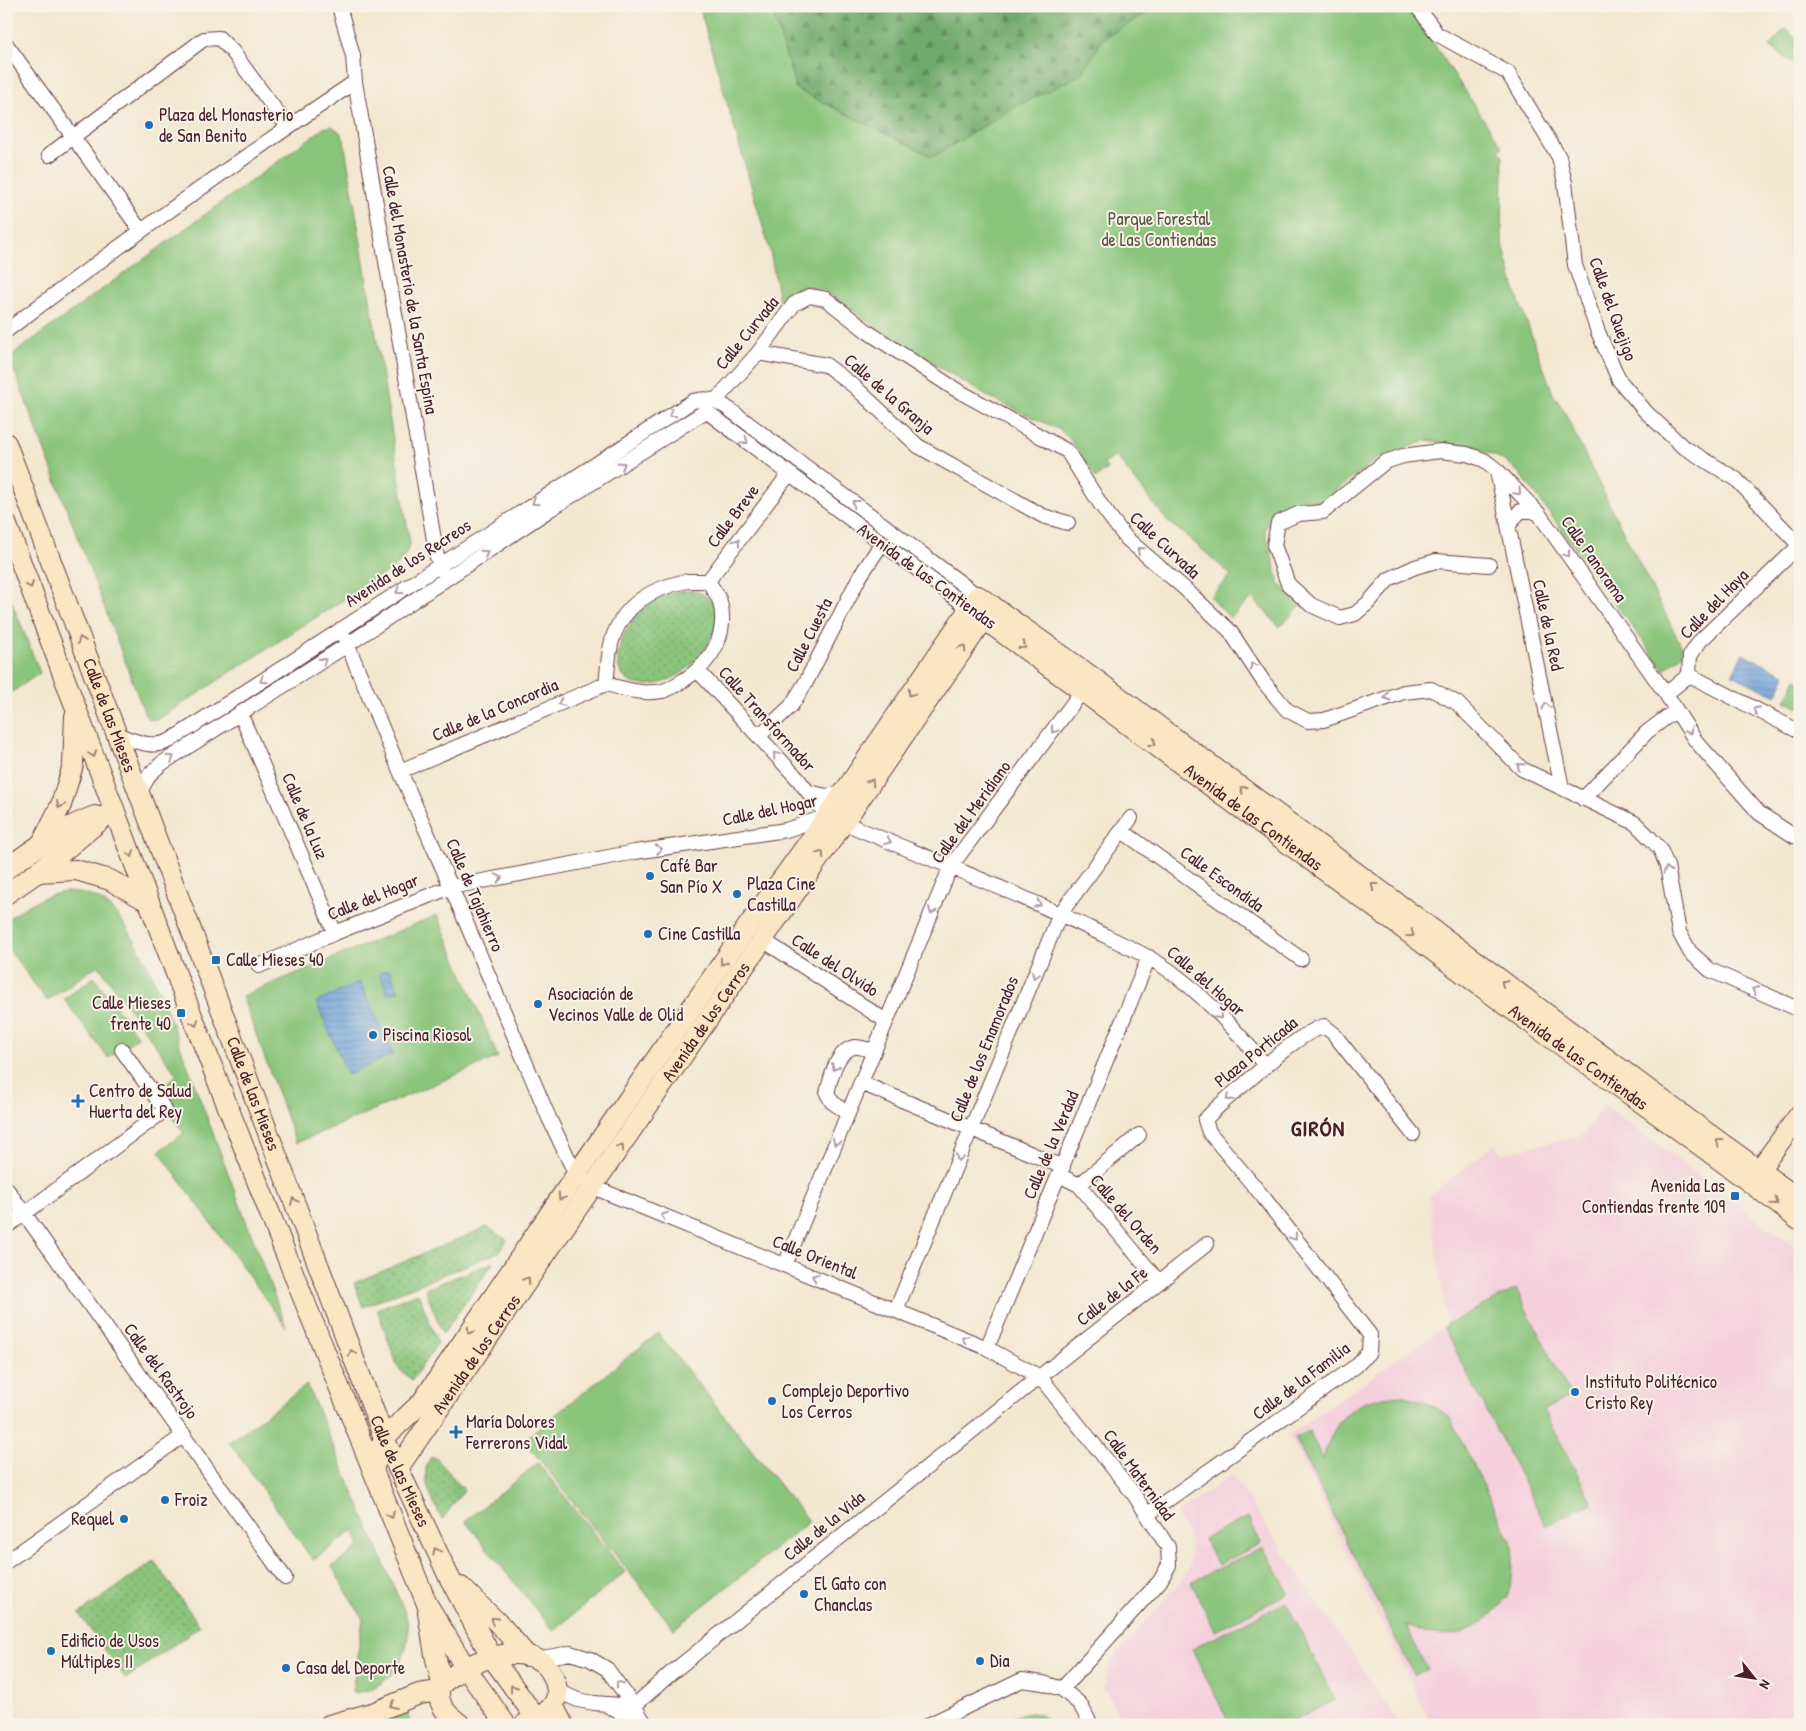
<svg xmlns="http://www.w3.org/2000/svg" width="1806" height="1731" viewBox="0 0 1806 1731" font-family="'Patrick Hand',sans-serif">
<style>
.built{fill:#f4cfdc}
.green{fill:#8ac57b;stroke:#6a7253}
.forest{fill:url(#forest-firs);stroke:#5c644b}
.garden{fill:url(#garden-dots);stroke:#6a7253}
.water{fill:url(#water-rules);stroke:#5a5e80}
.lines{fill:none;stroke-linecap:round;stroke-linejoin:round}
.street-casing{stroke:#633d44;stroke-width:16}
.secondary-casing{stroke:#633d44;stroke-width:22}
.street{stroke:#fff;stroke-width:14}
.secondary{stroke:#fbe6c4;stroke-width:20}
.oneway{stroke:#ae9aa0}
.oneway2{stroke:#a28278}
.poi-dot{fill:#1f6fb2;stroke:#f7f3e8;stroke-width:2}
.labels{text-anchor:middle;stroke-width:4;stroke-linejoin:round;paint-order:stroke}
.poi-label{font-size:18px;fill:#4a1f2b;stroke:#f7f3e8;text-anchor:start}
.park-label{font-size:18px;fill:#5d5143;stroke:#f7f3e8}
.street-label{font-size:18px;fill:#4a1f2b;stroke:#f7f3e8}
.district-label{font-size:22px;font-weight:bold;letter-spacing:1px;fill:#4a1f2b;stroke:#f7f3e8}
</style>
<defs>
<pattern id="forest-firs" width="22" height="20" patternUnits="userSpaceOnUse" patternTransform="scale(1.25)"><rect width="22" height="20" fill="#6faa6b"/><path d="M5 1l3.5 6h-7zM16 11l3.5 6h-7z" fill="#5d8a58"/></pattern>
<pattern id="garden-dots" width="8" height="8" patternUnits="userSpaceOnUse" patternTransform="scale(1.25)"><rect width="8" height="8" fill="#8ac57b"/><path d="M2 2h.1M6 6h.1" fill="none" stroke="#739f65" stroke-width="1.8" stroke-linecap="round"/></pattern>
<pattern id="water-rules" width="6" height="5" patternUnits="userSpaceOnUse" patternTransform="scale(1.25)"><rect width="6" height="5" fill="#699ed6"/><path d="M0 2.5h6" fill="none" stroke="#5880ae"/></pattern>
</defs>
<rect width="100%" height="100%" fill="#f7f3e8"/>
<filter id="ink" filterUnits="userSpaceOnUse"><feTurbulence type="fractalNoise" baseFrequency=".02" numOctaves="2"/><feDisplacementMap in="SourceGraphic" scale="10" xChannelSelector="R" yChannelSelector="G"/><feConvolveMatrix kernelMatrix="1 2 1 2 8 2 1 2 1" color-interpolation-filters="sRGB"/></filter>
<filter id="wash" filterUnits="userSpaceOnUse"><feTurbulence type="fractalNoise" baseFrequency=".0096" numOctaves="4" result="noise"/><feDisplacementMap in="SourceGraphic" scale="20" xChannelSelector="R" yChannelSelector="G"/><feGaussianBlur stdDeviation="1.12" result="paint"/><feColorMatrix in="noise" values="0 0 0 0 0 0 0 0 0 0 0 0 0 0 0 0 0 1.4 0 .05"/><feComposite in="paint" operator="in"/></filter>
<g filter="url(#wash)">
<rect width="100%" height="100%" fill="#f3e7d0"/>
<path class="built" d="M1604,1105L1800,1251V1725H1432L1289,1435L1447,1324L1429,1196L1494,1144L1502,1154L1582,1135Z
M1232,1475L1395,1717L1398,1725H1123L1108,1694L1102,1687L1104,1686L1109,1664L1116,1654L1182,1580L1190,1566L1191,1547L1187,1534L1177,1517L1178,1513Z"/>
<path class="green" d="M699,6H1409L1502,147L1499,151L1503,156L1502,241L1515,290L1539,356L1554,396L1563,409L1595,476L1685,653L1664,670L1525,480L1511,465L1494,455L1481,450L1427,440L1376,460L1320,503C1315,502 1309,499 1304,499C1288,499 1269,517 1265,531L1279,583L1301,605L1280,627L1252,598L1230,618L1210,597L1231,575L1188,537L1168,522L1116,456L1104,464L1107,469L1096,478L1069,438L1060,430L985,395L898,342L825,291L808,287L796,290L786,300H779L770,251Z
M1785,29L1800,41V70L1770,46Z
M332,126L340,132L344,140L410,543L406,554L399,564L166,714L157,720L149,719L145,714L9,357L324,128Z
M6,587L40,673L6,696Z
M1796,679L1800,681V708L1785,701Z
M66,892C79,893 92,894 103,902C127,918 147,964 159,990L286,1327L159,1151L184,1133L172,1117L174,1114V1106L161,1088L177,1075L98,965L47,1001L6,945V920C26,906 42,895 66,892Z
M437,915L498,1057L296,1143L242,996Z
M94,977L138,1037L108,1058L64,999Z
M1516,1289L1571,1396L1544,1410L1592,1503L1546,1526L1444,1328L1447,1324Z
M658,1333L809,1522L674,1629L524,1440Z
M307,1385L406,1615C416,1652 391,1691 352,1693L363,1619L332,1567L360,1546L354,1530L313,1560L229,1442Z
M1400,1395C1420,1399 1435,1405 1450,1418L1511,1541C1514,1558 1514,1577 1508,1594C1506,1598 1502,1602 1499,1606C1482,1628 1456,1640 1428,1634C1420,1632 1413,1628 1406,1626L1427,1669L1414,1675L1295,1438L1309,1431L1323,1459C1336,1415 1353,1399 1400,1395Z
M538,1463L625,1572L553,1631L465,1521Z
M1248,1517L1261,1543L1218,1565L1204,1539Z
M1263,1547L1289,1593L1215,1631L1191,1582Z
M1286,1602L1335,1700L1286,1725H1230L1192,1649Z"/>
<path class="forest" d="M771,6H1158L1103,39L1082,74L1010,110L933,157L796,89Z"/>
<path class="garden" d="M692,590C750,605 694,688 644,685C607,683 616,644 630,623C637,613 648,604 659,598C669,592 680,591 692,590Z
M487,1227L507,1240L499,1252L363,1307L354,1283Z
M494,1262L443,1334L425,1289Z
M418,1293L438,1343L412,1380L398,1368L377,1309Z
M431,1457H434L438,1460L464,1490L442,1520C434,1502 417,1476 431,1457Z
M154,1561L200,1626L126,1679L79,1614Z
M407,1710L411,1722L395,1725H361Z
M1029,1713L1039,1714L1055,1725H994L1016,1716Z"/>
<path class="water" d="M1743,653L1786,675L1776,696L1732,675Z
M389,969L399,991L388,995L379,973Z
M360,982L393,1054L348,1075L316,1002Z"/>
</g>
<g filter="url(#ink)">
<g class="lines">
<defs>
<path id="street" d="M339,6L353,56L355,82L437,557L442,571
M1417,6L1437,34L1508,73L1559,157L1565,183L1575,265L1598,332L1619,380L1646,412L1682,446L1736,479L1800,546
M6,44L141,231
M49,155L204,39L219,38L232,51L282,119L290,126
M6,331C120,245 236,161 355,82
M758,353L826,365L855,387L918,446L1043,516L1068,523
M716,400L758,353L794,304L809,296L826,299L868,332L955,389L1067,451L1101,505L1126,538L1184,588L1230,631L1263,681L1287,710L1308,721L1324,720L1404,692L1431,689L1457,703L1522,769L1635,823L1651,839L1660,849L1667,866L1679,932L1690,952L1710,970L1800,1010
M1497,471L1562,788
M1509,525L1520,511H1533L1539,514
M1489,565L1436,561L1415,567L1389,579L1368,603L1355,614L1340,618L1311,605L1288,584L1274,545L1278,523L1298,514L1323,512L1385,462L1403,456L1440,451L1467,454L1484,460L1497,470L1539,514L1666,694L1695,740L1759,813L1794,836L1800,837
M688,581H708C712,588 718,595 720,602C728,633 713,661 687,678C679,683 672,688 663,691C643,695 625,689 606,684C608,669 608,652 613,637C625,603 655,587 688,581Z
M708,581L789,474
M341,629L400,771L451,887L549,1118L576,1175L593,1187L987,1348L1040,1377L1133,1493L1168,1547L1169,1565L1160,1581L1062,1689
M698,671L798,779L815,801L828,816
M1689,675L1800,732
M1666,694L1689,675L1690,656L1700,641L1800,545
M240,713L335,933
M118,735C135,741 153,750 171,740L693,401C712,396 718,401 733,412L978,596
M759,736L791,706L806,682L859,578L882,543
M400,771L606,684
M808,792L827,796L843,793
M139,793L150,774L161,764L347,645L549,510L706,411L969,608
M1583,799L1647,732L1676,710
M1122,831L1301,959
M763,940L886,1021
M259,966L335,933L451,887L635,852L786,830L828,816C914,853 1001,885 1085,926C1117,942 1150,955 1178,977C1209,1001 1241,1036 1266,1066
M861,1083L1063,1167
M848,1113L832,1102L827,1093C831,1078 836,1051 854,1047C860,1046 868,1050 874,1051
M1059,1175L1079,1185L1159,1282
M1079,1185L1139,1135
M6,1188L285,1578
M6,1227L165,1110L122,1050
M785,1265L951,866L1083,690
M896,1310L1060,914L1131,818
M987,1348L1149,957
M1148,1514L1356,1366L1369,1352L1370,1335L1264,1198L1209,1132L1205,1120C1218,1105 1234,1093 1248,1081C1269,1063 1299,1034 1324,1026L1333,1033L1413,1134
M6,1562L184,1435
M537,1659L570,1653L590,1659L607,1669L634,1706L646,1725
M557,1691L578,1700L594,1703L634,1706L670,1674L1028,1386L1207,1244
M608,1706L641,1725
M928,1725L1022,1680L1043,1683L1062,1689L1080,1704L1091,1725"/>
<g id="secondary">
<path id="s1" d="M6,443L384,1438L448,1575L491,1656L541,1725"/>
<path d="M6,523L189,1008L300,1290L427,1604L465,1667L506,1725"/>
<path id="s2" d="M973,611C1155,744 1336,878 1517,1013C1611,1082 1708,1148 1800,1221"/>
<path d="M42,843L61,805L73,765L75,716"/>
<path d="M6,869C35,848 62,828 95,816"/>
<path d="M38,872L76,870L110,880L149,902"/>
<path d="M6,894L38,872L114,809"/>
<path d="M1751,1181L1800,1114"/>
<path id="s3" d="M398,1468L993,606"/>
<path d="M373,1470L384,1438L422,1402L576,1175L748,926L828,816L978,596L1092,677L1688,1119L1800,1200"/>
<path d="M461,1587L502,1627L527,1656"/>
<path d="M428,1613L435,1655L442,1683"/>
<path d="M553,1705L563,1725"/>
<path d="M329,1725L375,1712L419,1694L439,1691"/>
<path d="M461,1725C450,1716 438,1708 439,1691C440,1682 450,1678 457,1673C488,1652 549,1638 557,1690C559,1707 539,1718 525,1724"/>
</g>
</defs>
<use href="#street" class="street-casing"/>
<use href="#secondary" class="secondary-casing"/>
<use href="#street" class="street"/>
<use href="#secondary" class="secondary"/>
</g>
<defs><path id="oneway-chevron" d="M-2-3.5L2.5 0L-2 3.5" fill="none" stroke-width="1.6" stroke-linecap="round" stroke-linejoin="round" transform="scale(1.25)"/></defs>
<g class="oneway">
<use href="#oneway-chevron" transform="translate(672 414) rotate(147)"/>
<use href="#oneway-chevron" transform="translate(745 441) rotate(37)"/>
<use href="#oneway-chevron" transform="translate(622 465) rotate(-32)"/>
<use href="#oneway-chevron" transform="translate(1518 492) rotate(46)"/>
<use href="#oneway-chevron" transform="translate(535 502) rotate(147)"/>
<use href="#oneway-chevron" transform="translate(855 503) rotate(-143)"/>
<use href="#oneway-chevron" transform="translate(737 542) rotate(-53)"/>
<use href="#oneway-chevron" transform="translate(1140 550) rotate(-139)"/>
<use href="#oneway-chevron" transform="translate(485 553) rotate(-34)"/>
<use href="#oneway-chevron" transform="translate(1567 554) rotate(55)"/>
<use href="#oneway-chevron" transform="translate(399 591) rotate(147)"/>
<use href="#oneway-chevron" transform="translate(323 661) rotate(-33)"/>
<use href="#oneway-chevron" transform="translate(1253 666) rotate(-124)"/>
<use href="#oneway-chevron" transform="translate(263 680) rotate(147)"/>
<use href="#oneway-chevron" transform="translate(1387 697) rotate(163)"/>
<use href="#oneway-chevron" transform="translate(561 703) rotate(157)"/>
<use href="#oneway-chevron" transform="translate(1546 706) rotate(-102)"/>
<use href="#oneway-chevron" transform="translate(1756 710) rotate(-153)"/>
<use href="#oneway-chevron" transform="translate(1054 730) rotate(127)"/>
<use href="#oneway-chevron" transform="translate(1689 731) rotate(57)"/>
<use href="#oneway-chevron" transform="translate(776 755) rotate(-132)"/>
<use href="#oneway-chevron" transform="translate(171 758) rotate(-33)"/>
<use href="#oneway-chevron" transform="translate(1520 766) rotate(-140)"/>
<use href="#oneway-chevron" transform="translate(888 841) rotate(22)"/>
<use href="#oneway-chevron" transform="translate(659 849) rotate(-9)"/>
<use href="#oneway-chevron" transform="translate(1667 870) rotate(-105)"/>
<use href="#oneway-chevron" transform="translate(499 878) rotate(-11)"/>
<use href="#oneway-chevron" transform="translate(1038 904) rotate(24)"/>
<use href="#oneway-chevron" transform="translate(932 911) rotate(113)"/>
<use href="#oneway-chevron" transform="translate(1035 975) rotate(112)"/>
<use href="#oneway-chevron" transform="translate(1755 990) rotate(-156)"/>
<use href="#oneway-chevron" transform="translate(1219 1016) rotate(45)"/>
<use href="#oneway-chevron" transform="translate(835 1067) rotate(115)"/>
<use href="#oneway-chevron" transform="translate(1229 1098) rotate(140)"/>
<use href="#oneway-chevron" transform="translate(836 1142) rotate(112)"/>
<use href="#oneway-chevron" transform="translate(959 1158) rotate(112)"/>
<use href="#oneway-chevron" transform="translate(664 1216) rotate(-158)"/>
<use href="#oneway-chevron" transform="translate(1294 1237) rotate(52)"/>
<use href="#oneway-chevron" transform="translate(815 1277) rotate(-158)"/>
<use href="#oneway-chevron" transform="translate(965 1339) rotate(-157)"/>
<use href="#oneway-chevron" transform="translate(619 1684) rotate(-126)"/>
</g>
<g class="oneway2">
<use href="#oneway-chevron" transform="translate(30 585) rotate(69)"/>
<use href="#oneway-chevron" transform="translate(81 640) rotate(-110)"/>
<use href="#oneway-chevron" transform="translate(1023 646) rotate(36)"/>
<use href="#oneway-chevron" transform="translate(963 648) rotate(-56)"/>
<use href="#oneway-chevron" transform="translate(911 693) rotate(124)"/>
<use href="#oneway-chevron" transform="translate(1153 743) rotate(37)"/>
<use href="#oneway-chevron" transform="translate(93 754) rotate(69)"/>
<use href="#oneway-chevron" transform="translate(871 782) rotate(-56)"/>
<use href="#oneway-chevron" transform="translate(1243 789) rotate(-144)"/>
<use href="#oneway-chevron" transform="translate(60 805) rotate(112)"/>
<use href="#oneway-chevron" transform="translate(131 854) rotate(69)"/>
<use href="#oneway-chevron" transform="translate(821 854) rotate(-56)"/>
<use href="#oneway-chevron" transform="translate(1374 886) rotate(-143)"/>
<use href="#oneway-chevron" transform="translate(1411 934) rotate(37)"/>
<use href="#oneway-chevron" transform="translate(723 962) rotate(125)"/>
<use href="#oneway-chevron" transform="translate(1504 983) rotate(-143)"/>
<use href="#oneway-chevron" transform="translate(195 1023) rotate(69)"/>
<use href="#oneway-chevron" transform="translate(1719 1142) rotate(-144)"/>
<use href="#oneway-chevron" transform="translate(621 1147) rotate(-55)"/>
<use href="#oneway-chevron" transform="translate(561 1197) rotate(124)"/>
<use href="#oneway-chevron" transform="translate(294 1201) rotate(-111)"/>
<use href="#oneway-chevron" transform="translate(1775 1202) rotate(39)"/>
<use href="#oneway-chevron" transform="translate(527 1280) rotate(-56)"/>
<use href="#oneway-chevron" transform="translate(470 1331) rotate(124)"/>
<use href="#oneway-chevron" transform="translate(352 1353) rotate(-110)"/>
<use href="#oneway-chevron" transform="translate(391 1515) rotate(67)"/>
<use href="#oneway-chevron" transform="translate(436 1551) rotate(-115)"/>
<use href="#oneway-chevron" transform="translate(494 1620) rotate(-136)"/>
<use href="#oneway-chevron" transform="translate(513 1688) rotate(-126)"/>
<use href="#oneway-chevron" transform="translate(393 1705) rotate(157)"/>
</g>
</g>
<g class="poi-dot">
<circle cx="149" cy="125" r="5"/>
<circle cx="650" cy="876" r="5"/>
<circle cx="737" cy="894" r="5"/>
<circle cx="648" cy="934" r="5"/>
<rect x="211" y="955" width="10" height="10" rx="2.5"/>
<circle cx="538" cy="1004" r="5"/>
<rect x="176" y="1008" width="10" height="10" rx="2.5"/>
<circle cx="373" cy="1035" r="5"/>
<path d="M75.5 1093.5h5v5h5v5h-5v5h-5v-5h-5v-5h5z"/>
<rect x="1730" y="1191" width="10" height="10" rx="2.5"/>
<circle cx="1575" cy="1392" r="5"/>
<circle cx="772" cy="1401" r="5"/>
<path d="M453.5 1424.5h5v5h5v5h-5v5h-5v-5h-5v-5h5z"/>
<circle cx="165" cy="1500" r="5"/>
<circle cx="124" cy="1519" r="5"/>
<circle cx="804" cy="1594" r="5"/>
<circle cx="51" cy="1651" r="5"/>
<circle cx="980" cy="1661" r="5"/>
<circle cx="286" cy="1668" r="5"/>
</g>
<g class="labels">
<g class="poi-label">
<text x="159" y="121">Plaza del Monasterio<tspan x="159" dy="21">de San Benito</tspan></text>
<text x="660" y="872">Café Bar<tspan x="660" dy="21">San Pío X</tspan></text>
<text x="747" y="890">Plaza Cine<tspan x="747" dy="21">Castilla</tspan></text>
<text x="658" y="940">Cine Castilla</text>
<text x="226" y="966">Calle Mieses 40</text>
<text x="548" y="1000">Asociación de<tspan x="548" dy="21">Vecinos Valle de Olid</tspan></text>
<text x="171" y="1009" text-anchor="end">Calle Mieses<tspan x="171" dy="21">frente 40</tspan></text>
<text x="383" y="1041">Piscina Riosol</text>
<text x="89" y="1097">Centro de Salud<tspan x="89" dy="21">Huerta del Rey</tspan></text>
<text x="1725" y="1192" text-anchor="end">Avenida Las<tspan x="1725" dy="21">Contiendas frente 109</tspan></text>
<text x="1585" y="1388">Instituto Politécnico<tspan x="1585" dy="21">Cristo Rey</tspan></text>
<text x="782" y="1397">Complejo Deportivo<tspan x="782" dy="21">Los Cerros</tspan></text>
<text x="466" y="1428">María Dolores<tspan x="466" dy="21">Ferrerons Vidal</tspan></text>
<text x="175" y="1506">Froiz</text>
<text x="114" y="1525" text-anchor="end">Requel</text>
<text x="814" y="1590">El Gato con<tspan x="814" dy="21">Chanclas</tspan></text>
<text x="61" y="1647">Edificio de Usos<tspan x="61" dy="21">Múltiples II</tspan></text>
<text x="990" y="1667">Dia</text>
<text x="296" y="1674">Casa del Deporte</text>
</g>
<g class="park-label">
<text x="1159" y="225">Parque Forestal<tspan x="1159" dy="21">de Las Contiendas</tspan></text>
</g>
<g class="street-label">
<text transform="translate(410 290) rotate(80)" y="6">Calle del Monasterio de la Santa Espina</text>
<text transform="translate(1613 309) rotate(70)" y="6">Calle del Quejigo</text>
<text transform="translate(747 333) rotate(-51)" y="6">Calle Curvada</text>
<text transform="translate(889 394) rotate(41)" y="6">Calle de la Granja</text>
<text transform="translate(733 516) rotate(-53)" y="6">Calle Breve</text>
<text transform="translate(1165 545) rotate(43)" y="6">Calle Curvada</text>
<text transform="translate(1594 559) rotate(55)" y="6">Calle Panorama</text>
<text transform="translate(408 563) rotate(-33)" y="6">Avenida de los Recreos</text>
<text transform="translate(927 576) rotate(36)" y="6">Avenida de las Contiendas</text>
<text transform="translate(1714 604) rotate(-46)" y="6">Calle del Haya</text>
<text transform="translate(1548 625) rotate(78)" y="6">Calle de la Red</text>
<text transform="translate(809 635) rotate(-63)" y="6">Calle Cuesta</text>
<text transform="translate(495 710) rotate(-23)" y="6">Calle de la Concordia</text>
<text dy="6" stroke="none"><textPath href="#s1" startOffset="291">Calle de las Mieses</textPath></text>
<text transform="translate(767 719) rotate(48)" y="6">Calle Transformador</text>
<text transform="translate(770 810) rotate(-12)" y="6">Calle del Hogar</text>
<text transform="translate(971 812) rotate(-54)" y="6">Calle del Meridiano</text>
<text transform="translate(305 816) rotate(67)" y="6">Calle de la Luz</text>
<text dy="6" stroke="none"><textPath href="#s2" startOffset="348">Avenida de las Contiendas</textPath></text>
<text transform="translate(1222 879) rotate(36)" y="6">Calle Escondida</text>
<text transform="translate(475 895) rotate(67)" y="6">Calle de Tajahierro</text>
<text transform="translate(373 897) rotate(-22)" y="6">Calle del Hogar</text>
<text transform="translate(835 965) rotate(33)" y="6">Calle del Olvido</text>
<text transform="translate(1206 981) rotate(41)" y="6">Calle del Hogar</text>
<text dy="6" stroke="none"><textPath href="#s3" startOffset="542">Avenida de los Cerros</textPath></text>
<text transform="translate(984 1049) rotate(-68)" y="6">Calle de los Enamorados</text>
<text transform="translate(1256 1052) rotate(-39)" y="6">Plaza Porticada</text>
<text dy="6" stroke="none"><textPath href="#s2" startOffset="752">Avenida de las Contiendas</textPath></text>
<text dy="6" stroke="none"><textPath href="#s1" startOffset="696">Calle de las Mieses</textPath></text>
<text transform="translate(1051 1145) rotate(-67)" y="6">Calle de la Verdad</text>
<text transform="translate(1126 1214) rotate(49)" y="6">Calle del Orden</text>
<text transform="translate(815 1257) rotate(22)" y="6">Calle Oriental</text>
<text transform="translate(1112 1296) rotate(-38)" y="6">Calle de la Fe</text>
<text dy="6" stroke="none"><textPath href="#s3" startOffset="138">Avenida de los Cerros</textPath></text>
<text transform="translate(161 1371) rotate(54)" y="6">Calle del Rastrojo</text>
<text transform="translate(1301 1381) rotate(-37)" y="6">Calle de la Familia</text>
<text dy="6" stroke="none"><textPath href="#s1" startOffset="1101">Calle de las Mieses</textPath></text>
<text transform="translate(1139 1475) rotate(54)" y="6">Calle Maternidad</text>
<text transform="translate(824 1526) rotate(-39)" y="6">Calle de la Vida</text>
</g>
<g class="district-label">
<text x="1318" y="1136">GIRÓN</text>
</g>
</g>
<rect width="1806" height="1731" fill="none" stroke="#f7f3e8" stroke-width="25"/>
<g transform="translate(1754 1678) rotate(120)" stroke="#f7f3e8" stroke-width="4" paint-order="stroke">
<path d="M0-4L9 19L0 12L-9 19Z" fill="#4a1f2b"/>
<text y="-8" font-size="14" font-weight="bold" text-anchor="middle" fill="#4a1f2b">N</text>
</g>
</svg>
